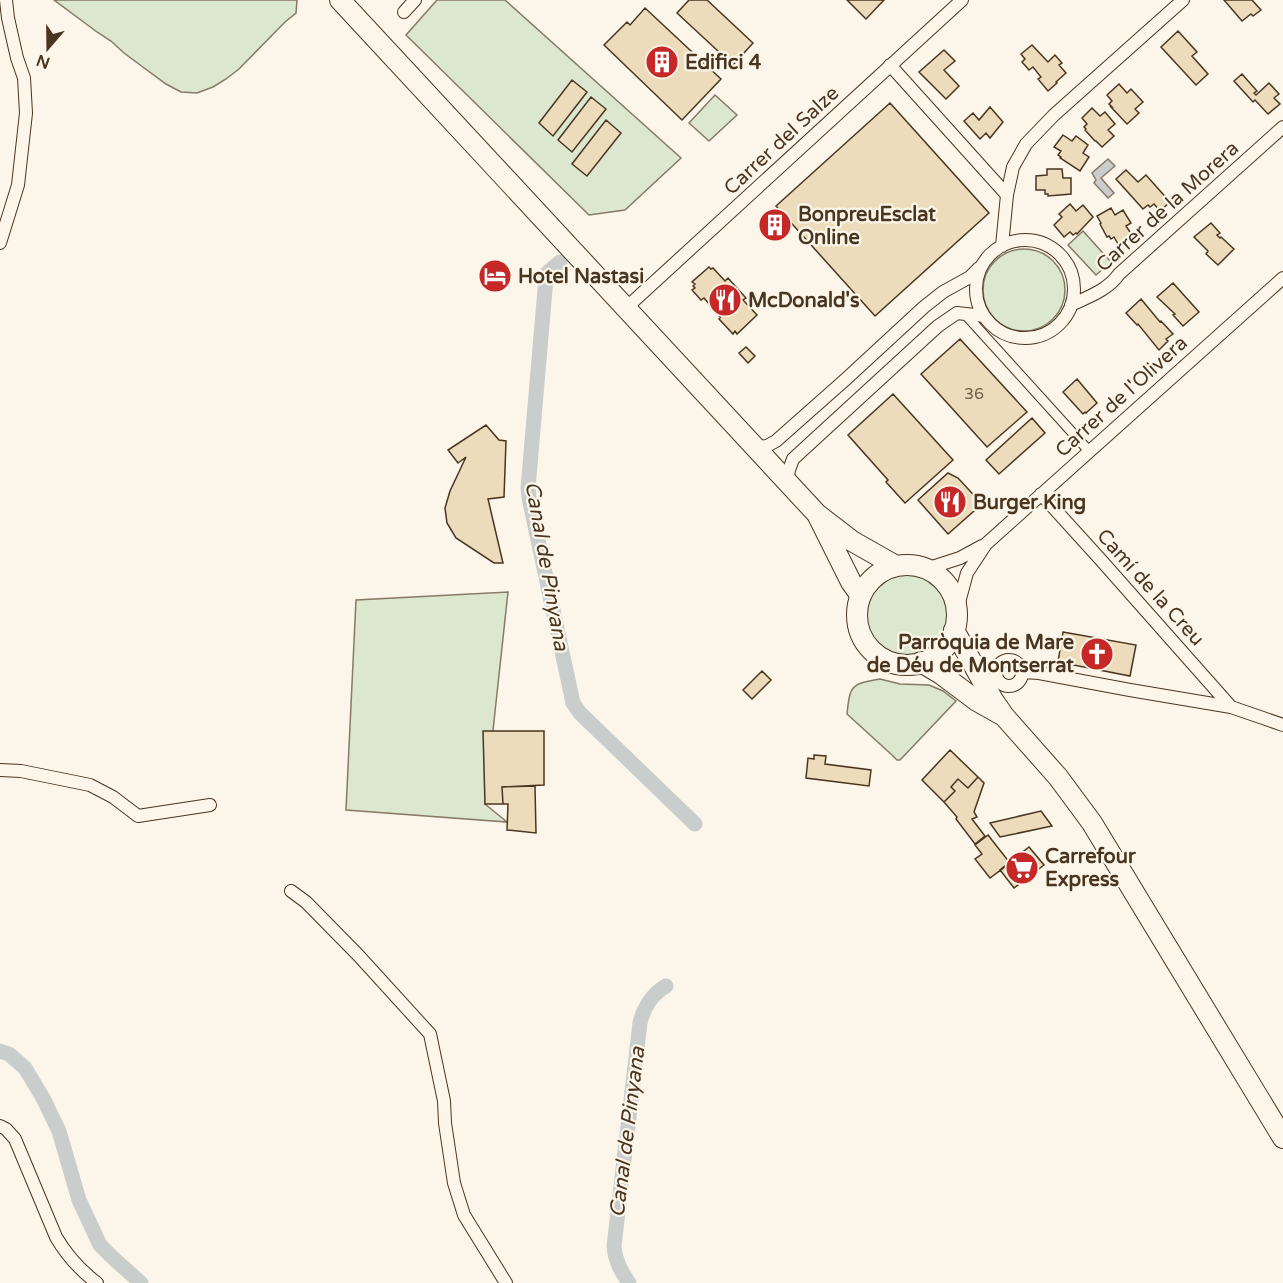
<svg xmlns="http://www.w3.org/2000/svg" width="1283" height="1283" viewBox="0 0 1283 1283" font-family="'Varela Round',sans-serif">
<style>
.green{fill:#dce7d0;stroke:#887966;stroke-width:1.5}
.water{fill:#c9cecd;stroke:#887966;stroke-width:1.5}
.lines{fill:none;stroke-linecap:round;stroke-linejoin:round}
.canal{stroke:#c9cecd;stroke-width:15}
.building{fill:#ecdcbc;stroke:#4a3520;stroke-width:1.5}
.pedestrian-casing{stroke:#4a3520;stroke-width:11}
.minor-casing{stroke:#4a3520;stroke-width:14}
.primary-casing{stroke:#4a3520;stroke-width:22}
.pedestrian{stroke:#fbf6e9;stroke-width:9}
.minor{stroke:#fbf6e9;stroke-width:12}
.primary{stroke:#fbf6e9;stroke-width:20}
.labels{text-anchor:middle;stroke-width:4.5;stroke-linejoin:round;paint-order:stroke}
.number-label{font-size:16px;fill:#725f47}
.poi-label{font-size:20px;font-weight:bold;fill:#4a3520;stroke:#fbf6e9;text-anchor:start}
.street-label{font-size:20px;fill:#4a3520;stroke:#fbf6e9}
.water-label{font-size:21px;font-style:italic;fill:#4a3520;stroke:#fbf6e9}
</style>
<rect width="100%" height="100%" fill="#fbf6e9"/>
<path class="green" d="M54,0H297L296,13L285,22L239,69L226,79L213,87L197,93L181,92L166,84L124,53L111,41L97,32Z
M437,0H505L681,158L625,210L589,215L406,35Z
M715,95L737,115L709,141L689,123Z
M1083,231L1111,262L1096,275L1068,245Z
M983 290a41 41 0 1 1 82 0a41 41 0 1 1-82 0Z
M865 614a42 42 0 1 1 84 0a42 42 0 1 1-84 0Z
M508,592L485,804L507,822L346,810L356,600Z
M880,679L900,684L929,685L943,691L956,701L900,760H897L892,755L847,714C850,685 851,684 880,679Z"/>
<path class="water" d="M1108,159L1115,166L1101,178L1114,193L1108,198L1094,183L1096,180L1092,173Z"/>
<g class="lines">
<path class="canal" d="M560,262L548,272L546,278L528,488L529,498L573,703L580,713L695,824
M0,1051L9,1054L25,1068L43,1098L59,1131L79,1200L100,1245L112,1257L141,1283
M629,1283C621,1271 615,1261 614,1246L640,1023C644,1007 651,995 666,986"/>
</g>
<path class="building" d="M689,0H707L753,43L733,65L677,13Z
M847,0H884L866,19Z
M1224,0H1252L1261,10L1253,16L1251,14L1242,21Z
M645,8L721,79L682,120L604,45L627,22L630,25Z
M1178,31L1197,52L1192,56L1208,74L1196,85L1161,47Z
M1032,45L1048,62L1055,55L1062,63L1059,65L1066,73L1056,82L1057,83L1048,91L1038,79L1041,77L1033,67L1029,70L1022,62L1025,59L1021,54Z
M944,50L955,61L944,70L959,86L946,99L919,72Z
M1242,74L1257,91L1254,93L1256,95L1269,83L1279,94L1274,98L1280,104L1268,114L1255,100L1253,102L1234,81Z
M572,80L587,92L553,136L539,123Z
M1119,84L1127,93L1131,89L1143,102L1135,109L1139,113L1127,124L1111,107H1112L1109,104L1112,101L1107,95Z
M591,97L606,109L572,152L558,140Z
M890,103L989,213L875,316L776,206Z
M990,107L1003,122L990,138L986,133L980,139L964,121L973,113L979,120Z
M1092,108L1100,116L1105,112L1115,124L1108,130L1114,136L1102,147L1096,141H1095L1085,130L1086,129L1084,127L1087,124L1082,118Z
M606,120L621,133L587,176L572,164Z
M1063,135L1072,141L1076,136L1088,145L1083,153L1089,157L1080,171L1060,158L1061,157L1058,155L1061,151L1054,147Z
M1047,169H1062L1063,178H1071V194L1048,196V194H1045V190H1036V176L1047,175Z
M1126,170L1138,182L1146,175L1170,202L1160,211L1154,204L1150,207L1148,205L1143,209L1116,179Z
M1070,204L1076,211L1083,205L1093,217L1077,234L1076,233L1073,235L1070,232L1064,237L1054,225L1062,217L1059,214Z
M1111,208L1115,215L1123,210L1131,223L1126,226L1132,235L1118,244L1114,237L1111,239L1109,236L1107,237L1100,224L1101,223L1097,216Z
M778,209L791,223L773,239L766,235L759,227Z
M1211,223L1220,233L1217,235L1220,238L1221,237L1234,249L1218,265L1206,254L1208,251L1194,237Z
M709,267L711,269L713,268L725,281L728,278L746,298L743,300L757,315L737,334L735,331L733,334L719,319L721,316L720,317L704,298L701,300L692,290L695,288L693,286L695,284L692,282Z
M1173,283L1199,312L1183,326L1173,315L1175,314L1157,297Z
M1141,299L1160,322L1161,321L1173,334L1166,339L1168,341L1159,350L1138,324L1137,325L1126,313Z
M960,339L1027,412L987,447L921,374Z
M746,347L755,356L748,363L739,353Z
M1077,379L1097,403L1086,413L1085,412L1083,414L1063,392Z
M893,394L953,460L905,503L886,482L888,480L848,435Z
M1032,418L1045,433L999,474L986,460Z
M486,425L499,440L506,441L504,497L488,499L503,563H494L456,538L447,523L445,508L450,491L466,457L458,463L448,450Z
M948,473L958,478L982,504L948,534L918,500Z
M1063,632L1136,645L1130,676L1058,662Z
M762,671L771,680L752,699L743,690Z
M483,731H544V785L502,787L503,804H485Z
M950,750L978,777L968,788L958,779L951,787L955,791L944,802L922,780Z
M814,755L826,756L825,764L871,770L869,786L806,778L808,758L814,759Z
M978,777L984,783L974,812L977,817L972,819L985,836L975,844L956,819L957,817L944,802L955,791L951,787L958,779L968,788Z
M535,786L536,833L507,830L508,804H503L502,787Z
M1041,811L1052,826L1000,837L990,823Z
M988,835L1010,863L990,878L975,859L982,854L975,845Z
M1029,847L1044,865L1014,888L1000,870Z"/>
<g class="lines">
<defs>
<path id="pedestrian" d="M964,313L1089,451"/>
<path id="minor" d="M404,12L415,0
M890,65L1007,195
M976 289a49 49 0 1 1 98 0a49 49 0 1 1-98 0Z
M0,243L18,185L26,113L24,78L17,58L8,18L6,0
M1002,246L1007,195L1013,167L1026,144L1054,115L1183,0
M1071,305C1088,297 1108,290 1119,274L1283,127
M626,308L962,0
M755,447L767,446L776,441L846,379L924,307L943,292L970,277L979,268
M787,482L789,470L793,459L938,326L957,313L984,316
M1041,494L1100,559L1231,707
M926,569L960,558L982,546
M957,610L967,573L986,544L1283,278
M996 673a13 13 0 1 1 26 0a13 13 0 1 1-26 0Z
M1022,672L1039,673L1130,690L1231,707L1283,725
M0,770L21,771L90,785L113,797L138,816L210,805
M291,891L306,902L359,956L430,1034L444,1101L445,1123L454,1183L464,1215L506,1283
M0,1126L6,1129L15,1139L56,1237C67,1256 80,1270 97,1283"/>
<path id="primary" d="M340,0L817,514L852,541L896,566
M818,516L851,582L861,596
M857 615a50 50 0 1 1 100 0a50 50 0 1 1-100 0Z
M954,630L993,700L1004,716L1058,777L1092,823L1283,1138
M921,662L941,674L977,701L1002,715"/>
</defs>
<use href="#pedestrian" class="pedestrian-casing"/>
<use href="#minor" class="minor-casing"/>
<use href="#primary" class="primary-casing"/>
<use href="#pedestrian" class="pedestrian"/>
<use href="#minor" class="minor"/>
<use href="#primary" class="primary"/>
</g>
<defs>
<symbol id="building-disc" viewBox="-11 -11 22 22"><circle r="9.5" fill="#c62828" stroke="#fbf6e9"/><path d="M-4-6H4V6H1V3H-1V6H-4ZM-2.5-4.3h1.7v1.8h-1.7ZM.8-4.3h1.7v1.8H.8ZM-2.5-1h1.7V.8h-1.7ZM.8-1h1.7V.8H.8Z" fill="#fff"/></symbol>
<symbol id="hotel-disc" viewBox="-11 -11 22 22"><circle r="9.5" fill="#c62828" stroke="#fbf6e9"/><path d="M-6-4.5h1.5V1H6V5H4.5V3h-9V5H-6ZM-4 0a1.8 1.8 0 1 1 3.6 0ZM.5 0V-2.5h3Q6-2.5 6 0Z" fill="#fff"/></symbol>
<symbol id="restaurant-disc" viewBox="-11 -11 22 22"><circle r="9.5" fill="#c62828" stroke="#fbf6e9"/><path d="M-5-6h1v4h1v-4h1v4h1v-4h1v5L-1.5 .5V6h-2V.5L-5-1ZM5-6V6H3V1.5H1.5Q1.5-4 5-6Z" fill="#fff"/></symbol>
<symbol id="church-disc" viewBox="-11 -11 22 22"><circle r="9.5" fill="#c62828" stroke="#fbf6e9"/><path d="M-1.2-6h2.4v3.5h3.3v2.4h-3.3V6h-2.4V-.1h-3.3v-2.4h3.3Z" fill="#fff"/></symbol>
<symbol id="supermarket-disc" viewBox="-11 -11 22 22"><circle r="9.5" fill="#c62828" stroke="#fbf6e9"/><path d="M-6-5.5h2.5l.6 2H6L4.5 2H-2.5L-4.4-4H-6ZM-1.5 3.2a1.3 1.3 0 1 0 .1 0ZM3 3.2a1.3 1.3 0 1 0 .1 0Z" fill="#fff"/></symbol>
</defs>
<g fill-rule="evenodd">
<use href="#building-disc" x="643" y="43" width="38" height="38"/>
<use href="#building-disc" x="756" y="206" width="38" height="38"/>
<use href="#hotel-disc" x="476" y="257" width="38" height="38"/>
<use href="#restaurant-disc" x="706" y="281" width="38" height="38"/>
<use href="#restaurant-disc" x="931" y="483" width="38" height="38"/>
<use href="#church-disc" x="1078" y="635" width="38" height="38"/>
<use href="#supermarket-disc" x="1003" y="849" width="38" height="38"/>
</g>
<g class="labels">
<g class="number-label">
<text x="974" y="399">36</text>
</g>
<g class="poi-label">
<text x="685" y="69">Edifici 4</text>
<text x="798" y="221">BonpreuEsclat<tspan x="798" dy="23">Online</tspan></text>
<text x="518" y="283">Hotel Nastasi</text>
<text x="748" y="307">McDonald's</text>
<text x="973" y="509">Burger King</text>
<text x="1074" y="649" text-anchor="end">Parròquia de Mare<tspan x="1074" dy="23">de Déu de Montserrat</tspan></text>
<text x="1045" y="863">Carrefour<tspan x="1045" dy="23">Express</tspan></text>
</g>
<g class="street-label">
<text transform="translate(781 140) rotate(-43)" y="7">Carrer del Salze</text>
<text transform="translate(1167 206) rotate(-42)" y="7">Carrer de la Morera</text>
<text transform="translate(1121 396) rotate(-42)" y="7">Carrer de l'Olivera</text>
<text transform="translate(1151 587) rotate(48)" y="7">Camí de la Creu</text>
</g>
<g class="water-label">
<text transform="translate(547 566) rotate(80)" y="7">Canal de Pinyana</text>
<text transform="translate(627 1132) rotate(-83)" y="7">Canal de Pinyana</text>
</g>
</g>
<g transform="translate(48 48) rotate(200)" stroke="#fbf6e9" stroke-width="4.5" paint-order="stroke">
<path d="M0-4.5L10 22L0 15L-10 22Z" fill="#4a3520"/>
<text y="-9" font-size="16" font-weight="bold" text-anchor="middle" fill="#4a3520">N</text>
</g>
</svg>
